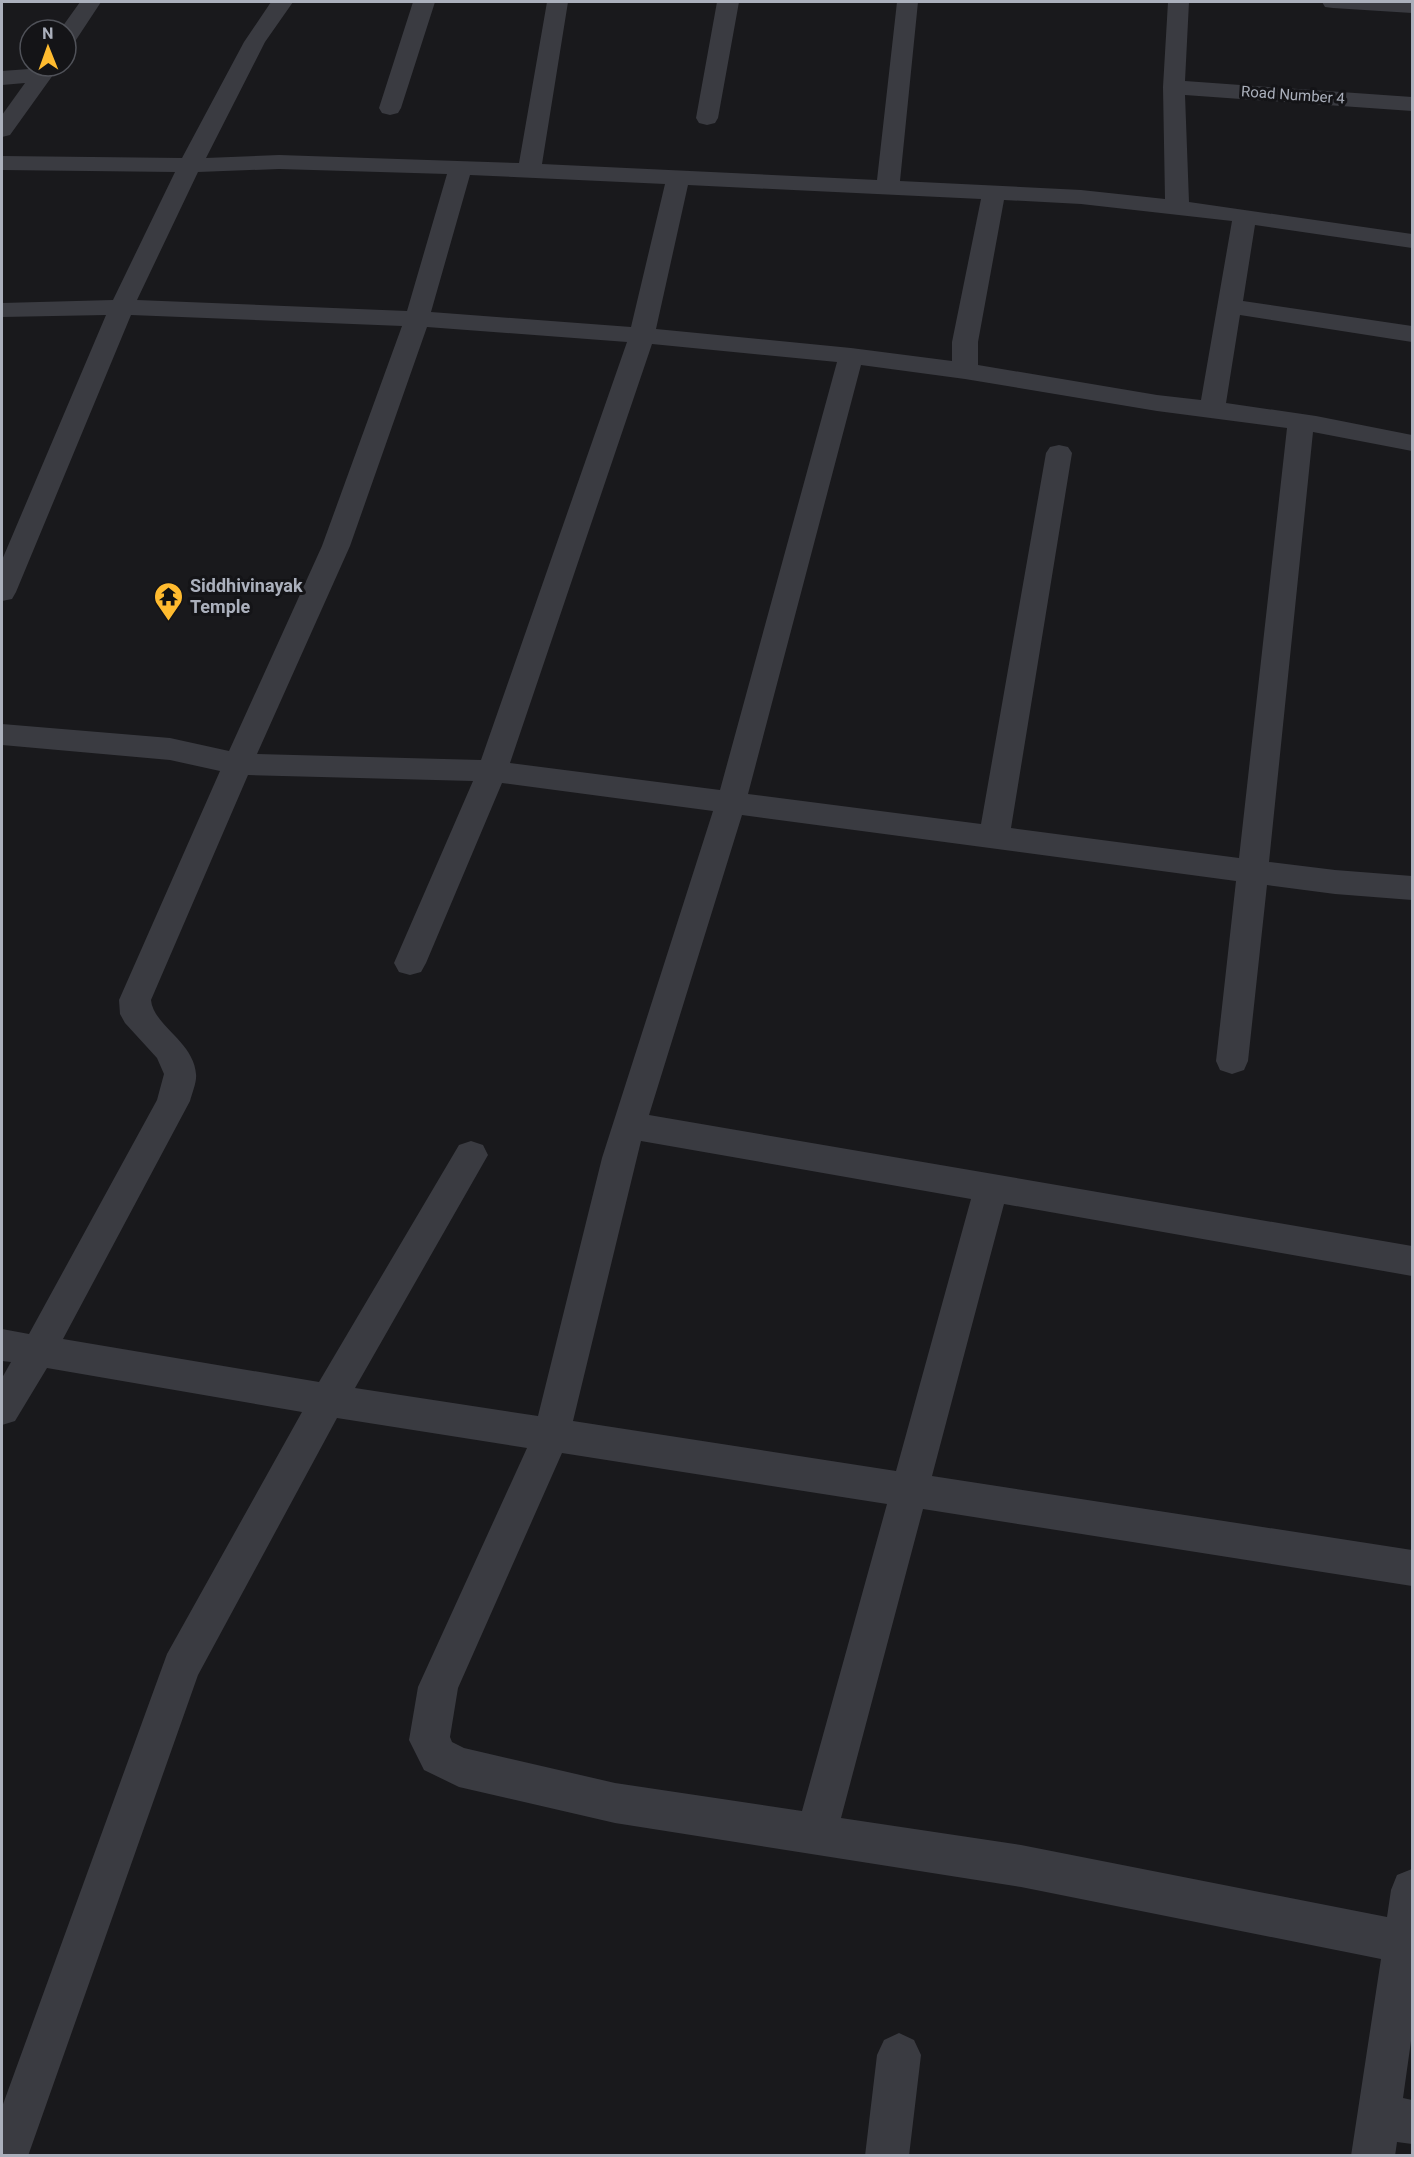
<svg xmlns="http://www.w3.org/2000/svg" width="1414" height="2157" viewBox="0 0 1414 2157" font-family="Roboto,sans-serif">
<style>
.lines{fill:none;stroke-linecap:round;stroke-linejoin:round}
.minor{fill:#3a3b41;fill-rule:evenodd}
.labels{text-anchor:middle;stroke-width:6;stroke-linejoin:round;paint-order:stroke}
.far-street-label{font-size:15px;fill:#abb0bc;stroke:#141417}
.poi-label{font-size:18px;font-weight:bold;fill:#abb0bc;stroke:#141417;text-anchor:start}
</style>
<rect width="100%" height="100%" fill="#19191c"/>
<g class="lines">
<path class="minor" d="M80,2H101L74,43L66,45V30H60Z
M271,2H293L265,42L206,158L279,155L519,163L547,2H568L542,164L877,180L897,2H918L900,181L1081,190L1165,199L1163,87L1168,2H1189L1185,81L1412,97V111L1185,95L1189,202L1412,234V248L1255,225L1243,301L1412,326V342L1240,315L1226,403L1316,416L1412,435V451L1313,432L1269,862L1335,870L1412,876V900L1335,894L1267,885L1248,1061L1244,1070L1232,1074L1220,1070L1216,1061L1236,881L742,815L649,1115L1412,1246V1276L1004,1204L932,1476L1412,1550V1586L923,1509L841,1818L1021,1845L1387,1917L1391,1890L1397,1875L1412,1869V2034L1403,2098L1412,2100V2144L1397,2142L1395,2156H1351L1381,1959L1021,1887L615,1823L459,1787L424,1770L409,1740L418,1687L527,1448L337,1418L198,1675L28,2156H2V2107L167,1654L302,1412L47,1368L15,1421L2,1425V1378L11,1362L2,1361V1329L29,1334L157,1100L164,1074L157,1058L125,1023L120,1014L119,1000L220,771L170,760L2,745V724L170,738L229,751L322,546L402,326L131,315L16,592L12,599L2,601V560L106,315L2,317V303L113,300L175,172L2,170V156L182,158L244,42ZM279,169L447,174L407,311L137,300L198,172ZM470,175L665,184L631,327L431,312ZM688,185L981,199L952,342V361L851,348L656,329ZM1004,200L1081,204L1232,221L1201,400L1157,395L978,365V342ZM427,327L627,342L481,760L257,754L350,546ZM652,344L837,362L720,790L510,763ZM861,365L965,379L1157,411L1287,428L1239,858L1011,828L1072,453L1068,447L1059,445L1050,447L1046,453L981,824L748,794ZM248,775L473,781L394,963L399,972L410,975L421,972L426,963L502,783L713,811L602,1158L538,1416L355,1388L488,1155L483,1145L471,1141L459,1145L319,1382L63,1339L190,1101C192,1093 197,1082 196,1074C194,1042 153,1025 151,1000ZM641,1141L971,1199L896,1471L573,1421ZM562,1453L887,1504L802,1811L615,1783L464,1748L452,1742L450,1737L458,1688Z
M413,2H435L401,108L398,113L390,115L382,113L379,108Z
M717,2H739L718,118L715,123L707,125L699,123L696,118Z
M1322,2H1412V13L1333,8L1325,7Z
M42,68L50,70L53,75L10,135L2,137V115L25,83L2,85V71Z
M899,2033L914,2040L921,2055L909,2156H865L877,2055L884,2040Z"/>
</g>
<defs>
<symbol id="temple-pin" viewBox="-11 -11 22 30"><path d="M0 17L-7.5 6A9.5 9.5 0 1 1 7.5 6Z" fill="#ffbb2f" stroke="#141417"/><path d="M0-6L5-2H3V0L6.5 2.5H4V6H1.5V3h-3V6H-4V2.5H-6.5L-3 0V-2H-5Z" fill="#111"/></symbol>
</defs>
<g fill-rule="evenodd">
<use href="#temple-pin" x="152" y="580" width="33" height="45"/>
</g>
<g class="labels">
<g class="far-street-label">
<text transform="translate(1293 95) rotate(4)" y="5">Road Number 4</text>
</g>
<g class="poi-label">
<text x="190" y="592">Siddhivinayak<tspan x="190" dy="21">Temple</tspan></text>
</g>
</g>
<rect width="1414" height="2157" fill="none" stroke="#abb0bc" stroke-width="6"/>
<g transform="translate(48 48) rotate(359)"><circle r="28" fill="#141417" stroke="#505259" stroke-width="1.5"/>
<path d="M0-4.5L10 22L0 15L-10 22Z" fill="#ffbb2f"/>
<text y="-9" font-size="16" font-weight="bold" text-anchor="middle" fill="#abb0bc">N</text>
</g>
</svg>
